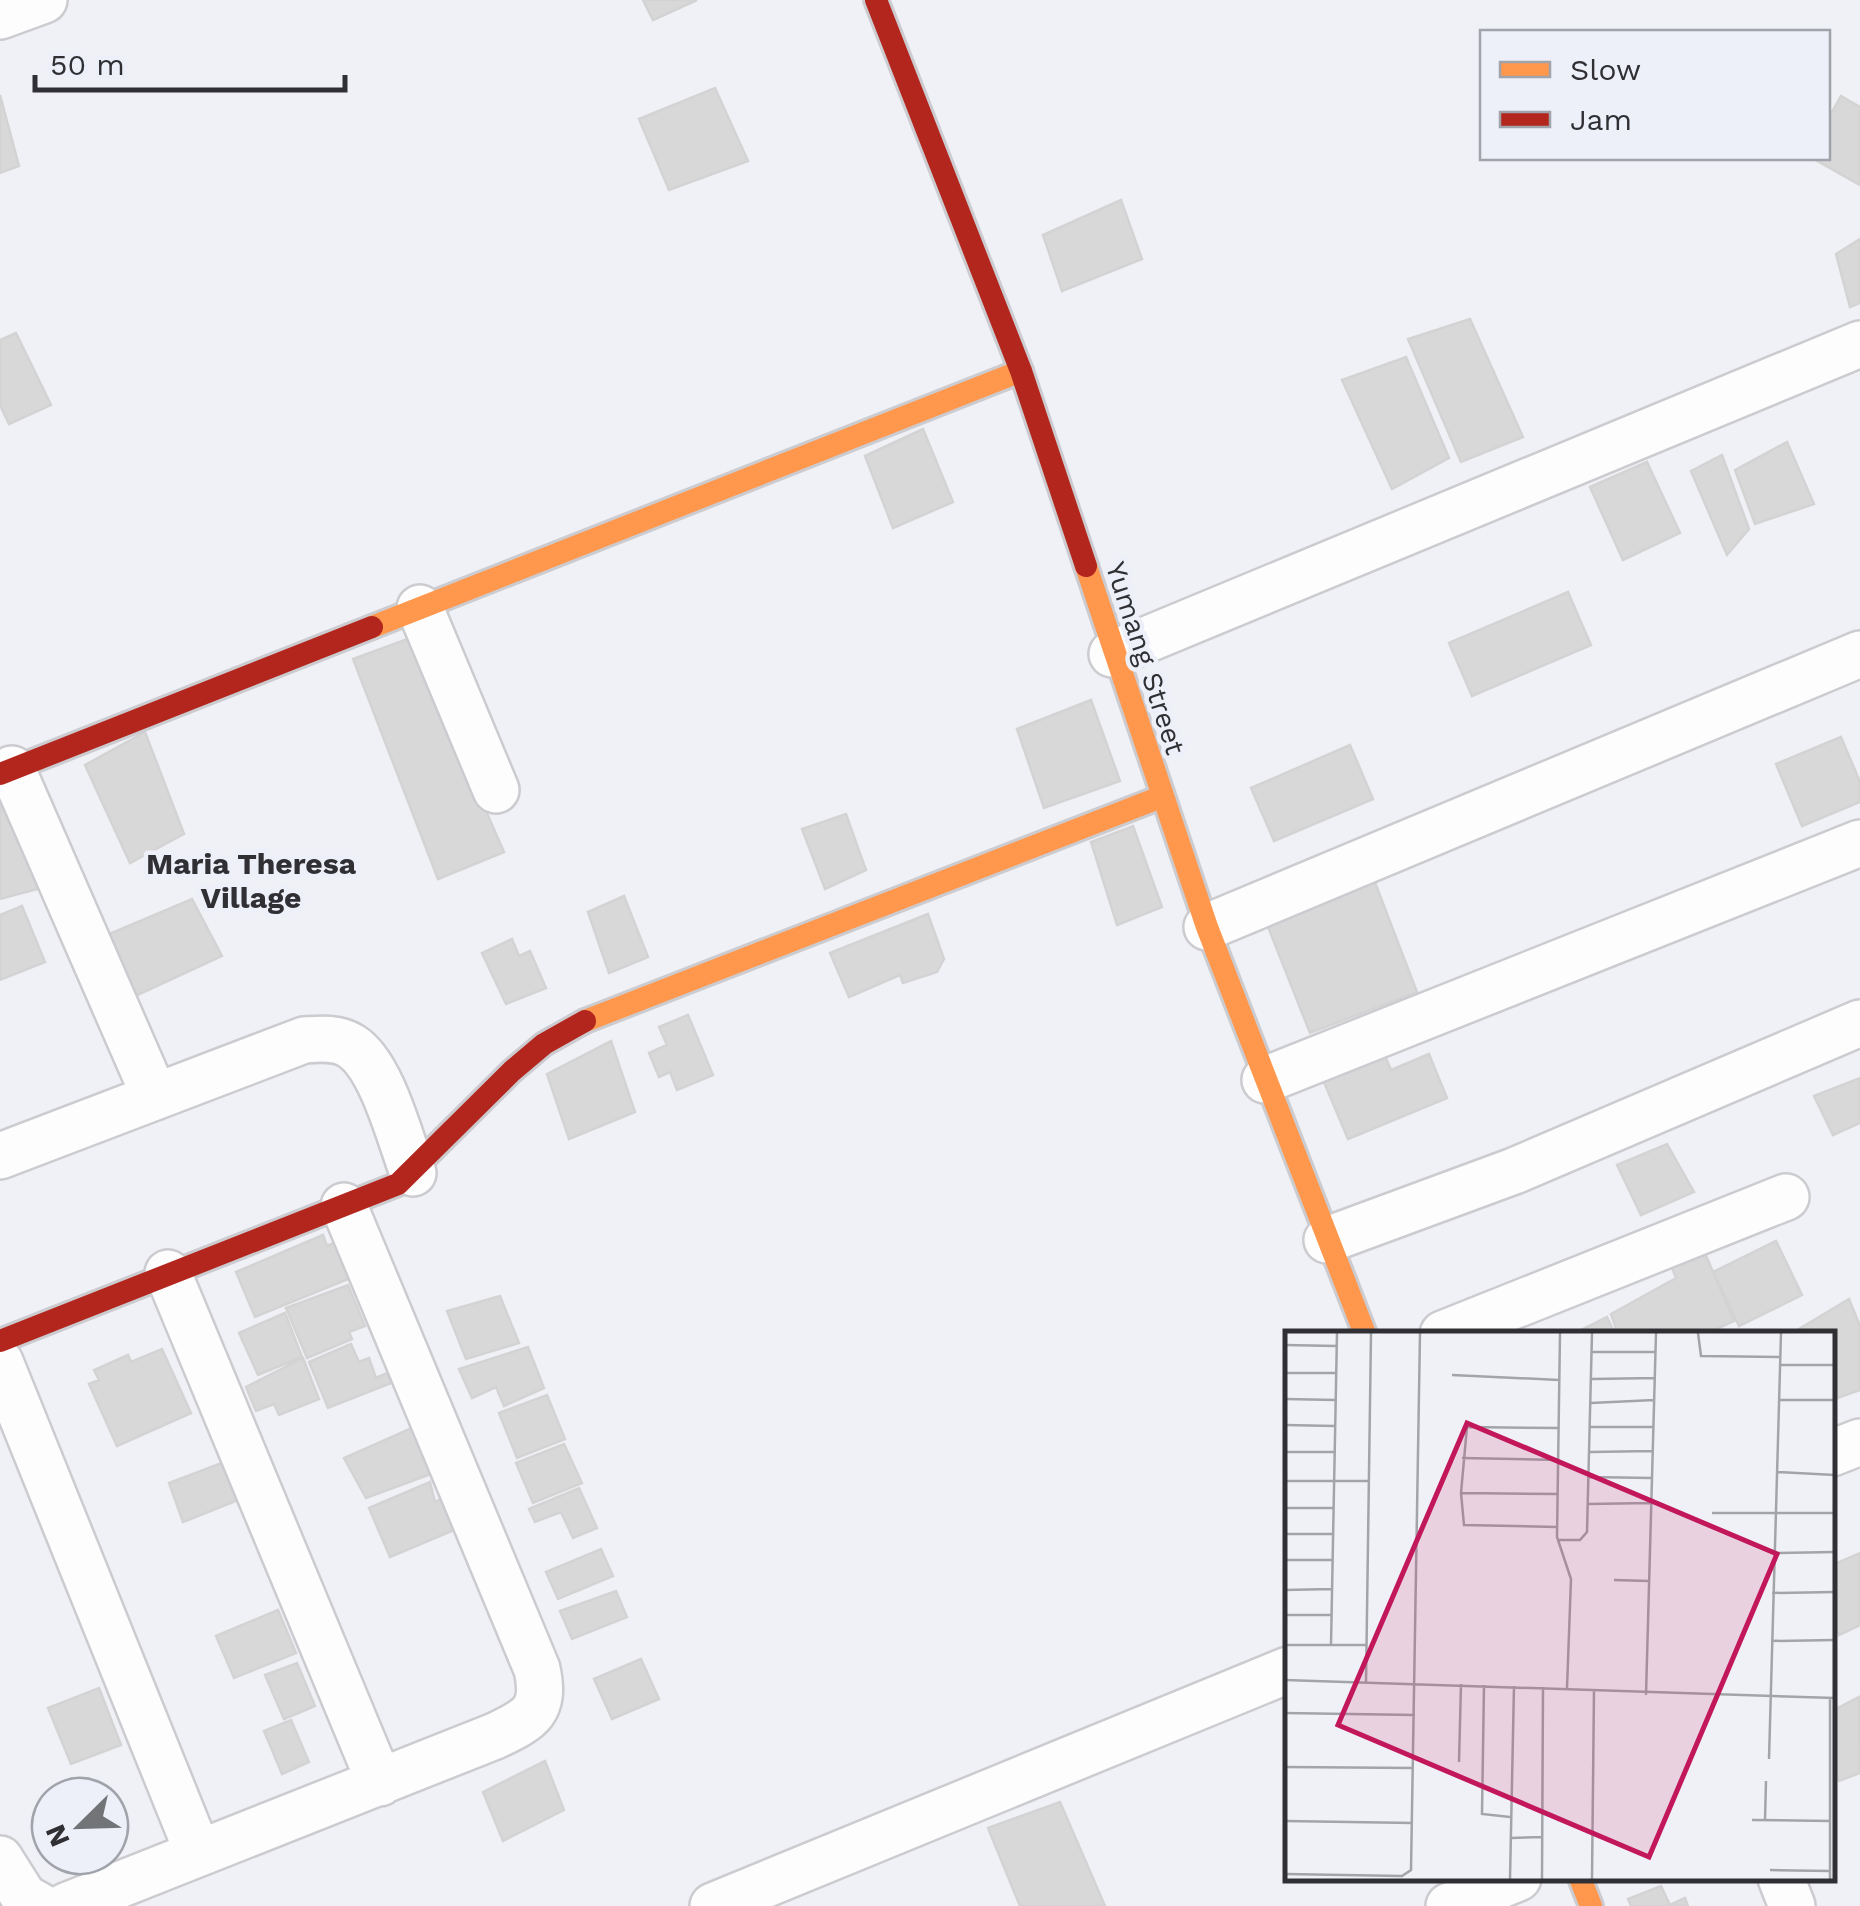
<svg xmlns="http://www.w3.org/2000/svg" width="1860" height="1906" viewBox="0 0 1860 1906" font-family="'Work Sans',sans-serif">
<style>
.building{fill:#d9d8d9;stroke:#d4d3d4;stroke-width:2.5}
.lines{fill:none;stroke-linecap:round;stroke-linejoin:round}
.street-casing{stroke:#ccccd0;stroke-width:50}
.slow-casing{stroke:#ccccd0;stroke-width:28}
.jam-casing{stroke:#ccccd0;stroke-width:28}
.street{stroke:#fdfdfe;stroke-width:45}
.slow{stroke:#ff974d;stroke-width:22}
.jam{stroke:#b3261e;stroke-width:22}
.labels{text-anchor:middle;stroke-width:9;stroke-linejoin:round;paint-order:stroke}
.street-label{font-size:28px;fill:#303034;stroke:#edeff9}
.neighbourhood-label{font-size:30px;font-weight:bold;fill:#303034;stroke:#edeff9}
.inset-road{fill:none;stroke:#a3a4a8;stroke-width:2.5}
.view{fill:#c2185b;fill-opacity:0.15;stroke:#c2185b;stroke-width:5}
.inset-edge{fill:none;stroke:#303034;stroke-width:5}
</style>
<rect width="100%" height="100%" fill="#f0f1f6"/>
<path class="building" d="M643,0H697L653,20Z
M715,88L748,161L669,190L639,119Z
M0,95L19,166L0,173Z
M1841,96L1860,107V185L1812,158H1828V119Z
M1121,200L1142,259L1062,291L1043,235Z
M1860,239V303L1850,307L1836,254Z
M1470,319L1523,437L1461,462L1408,339Z
M16,333L51,405L9,424L0,405V340Z
M1406,357L1449,458L1392,489L1342,380Z
M923,429L953,502L893,528L865,456Z
M1787,442L1814,504L1755,524L1735,470Z
M1722,455L1749,529L1727,555L1691,471Z
M1647,462L1680,533L1623,560L1590,487Z
M1568,592L1591,645L1472,696L1449,643Z
M410,638L504,852L438,879L353,659Z
M1091,700L1120,781L1044,808L1017,729Z
M145,732L184,834L130,863L85,765Z
M1841,737L1860,782V802L1802,826L1776,764Z
M1350,745L1373,799L1274,841L1251,788Z
M0,800L45,887L0,899Z
M846,814L866,870L825,889L802,829Z
M1133,826L1162,907L1117,925L1091,842Z
M1371,872L1417,992L1310,1033L1263,914Z
M624,896L648,957L609,973L588,912Z
M192,899L222,956L133,997L107,935Z
M22,906L45,962L0,980V915Z
M928,914L944,959L937,972L903,983L900,975L849,997L830,953Z
M512,939L519,956L530,951L546,988L506,1004L482,953Z
M688,1015L713,1075L677,1090L670,1072L659,1077L649,1053L667,1045L659,1027Z
M611,1041L635,1112L569,1139L547,1074Z
M1382,1049L1391,1070L1429,1054L1447,1098L1348,1139L1321,1075Z
M1860,1078V1123L1833,1135L1814,1096Z
M1667,1144L1694,1192L1641,1215L1617,1165Z
M323,1235L327,1246L343,1239L358,1275L255,1317L236,1272Z
M1776,1241L1802,1295L1739,1326L1713,1272Z
M1704,1251L1734,1321L1706,1334H1618L1611,1314L1676,1278L1671,1265Z
M348,1285L365,1326L349,1332L352,1339L307,1358L286,1308Z
M500,1296L519,1343L466,1359L447,1311Z
M1849,1299L1860,1326V1390L1832,1400V1334L1794,1332Z
M285,1313L302,1357L258,1375L239,1333Z
M1607,1317L1615,1334H1573Z
M351,1344L359,1362L369,1358L376,1378L387,1373L391,1383L328,1408L309,1362Z
M528,1347L544,1388L504,1406L496,1387L472,1398L459,1369Z
M162,1349L191,1413L117,1446L89,1384L99,1380L94,1370L128,1355L131,1362Z
M303,1358L319,1399L279,1415L274,1404L256,1411L246,1387Z
M547,1395L565,1439L517,1458L499,1413Z
M412,1428L431,1474L366,1498L344,1458Z
M564,1444L582,1483L533,1503L516,1463Z
M224,1462L238,1500L183,1522L169,1483Z
M430,1482L435,1502L444,1498L454,1530L390,1557L369,1508Z
M579,1488L597,1528L573,1538L561,1512L535,1522L529,1509Z
M601,1549L613,1576L558,1599L546,1572Z
M1860,1553V1625L1839,1635L1832,1619V1565Z
M616,1591L627,1617L572,1639L560,1611Z
M278,1610L296,1653L234,1678L216,1636Z
M641,1659L659,1699L612,1719L594,1679Z
M297,1663L315,1706L284,1719L265,1675Z
M99,1688L121,1745L71,1764L48,1708Z
M1859,1697L1860,1773L1839,1781L1832,1766V1711Z
M291,1720L309,1762L282,1774L264,1731Z
M545,1761L564,1810L503,1841L483,1792Z
M1060,1802L1105,1906H1020L988,1828Z
M1661,1886L1670,1905L1685,1898L1688,1906H1631L1628,1899Z"/>
<g class="lines">
<defs>
<path id="street" d="M0,16L44,0
M420,608L496,790
M1112,654L1860,344
M12,769L155,1097
M1207,927L1860,654
M1265,1080L1860,843
M0,1156L304,1040C319,1039 337,1037 351,1046C382,1065 400,1139 413,1173
M1327,1240L1514,1171L1860,1023
M168,1273L380,1783
M1443,1334L1786,1197
M0,1362L198,1853
M1832,1453L1860,1442
M0,1859L24,1897L40,1906
M1781,1878L1792,1906
M66,1906L495,1736C531,1719 546,1711 537,1669L344,1206
M713,1906L1288,1670
M1449,1906L1518,1878"/>
<path id="slow" d="M1086,566L1207,927L1365,1334
M372,627L1021,371
M585,1021L1161,797
M1580,1878L1591,1906"/>
<path id="jam" d="M876,0L1021,371L1086,566
M0,774L372,627
M0,1341L398,1184L512,1071L544,1044L585,1021"/>
</defs>
<use href="#street" class="street-casing"/>
<use href="#slow" class="slow-casing"/>
<use href="#jam" class="jam-casing"/>
<use href="#street" class="street"/>
<use href="#slow" class="slow"/>
<use href="#jam" class="jam"/>
</g>
<g class="labels">
<g class="street-label">
<text transform="translate(1146 658) rotate(72)" y="10">Yumang Street</text>
</g>
<g class="neighbourhood-label">
<text x="251" y="874">Maria Theresa<tspan x="251" dy="34">Village</tspan></text>
</g>
</g>
<g transform="translate(1285 1331)">
<rect width="550" height="550" fill="#f0f1f6"/>
<path class="inset-road" d="M275,2L272,206L286,248L282,357M413,2L416,25L494,26M0,14L52,15M307,21H371M494,34H550M0,42H51M167,44L274,49M307,48L370,47M0,68L51,69M494,69H550M306,72L369,69M0,94L50,95M305,96H368M0,121H50M305,121L368,120M177,127L274,129M491,141L550,144M304,146L367,147M0,150H85M176,162L273,163M303,173L366,172M0,177H49M427,182H550M272,196L179,194L176,162L182,96L273,97M0,203H48M273,209H295L302,201L307,2M490,222L550,221M0,229H48M329,249L364,250M0,259L47,258M487,262L550,261M0,284H47M486,310L550,309M0,314H82M46,314L52,2M0,349L550,367M81,351L86,2M199,354L197,483L225,486M361,364L371,2M545,367V548M0,382L130,384M484,428L496,2M174,431L176,353M0,436L129,437M467,489L545,490M480,489L481,450M0,490L128,492M226,507L257,506M485,539L545,540M0,543L117,545L126,539L135,2M225,548L229,355M257,548L258,356M307,548L309,359"/>
<path class="view" d="M182,92L492,223L364,526L53,394Z"/>
<rect width="550" height="550" class="inset-edge"/>
</g>
<rect x="1480" y="30" width="350" height="130" fill="#edeff9" stroke="#a1a3aa" stroke-width="2.5"/>
<rect x="1500" y="62" width="50" height="15" fill="#ff974d" stroke="#a1a3aa" stroke-width="2.5"/>
<text x="1570" y="80" font-size="30" fill="#303034">Slow</text>
<rect x="1500" y="112" width="50" height="15" fill="#b3261e" stroke="#a1a3aa" stroke-width="2.5"/>
<text x="1570" y="130" font-size="30" fill="#303034">Jam</text>
<g transform="translate(80 1826) rotate(247)"><circle r="48" fill="#edeff9" stroke="#a1a3aa" stroke-width="2.5"/>
<path d="M0-8L18 38L0 25L-18 38Z" fill="#737478"/>
<text y="-15" font-size="28" font-weight="bold" text-anchor="middle" fill="#303034">N</text>
</g>
<path d="M35 75v15h310v-15" fill="none" stroke="#303034" stroke-width="5"/>
<text x="50" y="75" font-size="30" fill="#303034" stroke="#edeff9" stroke-width="8" paint-order="stroke">50 m</text>
</svg>
